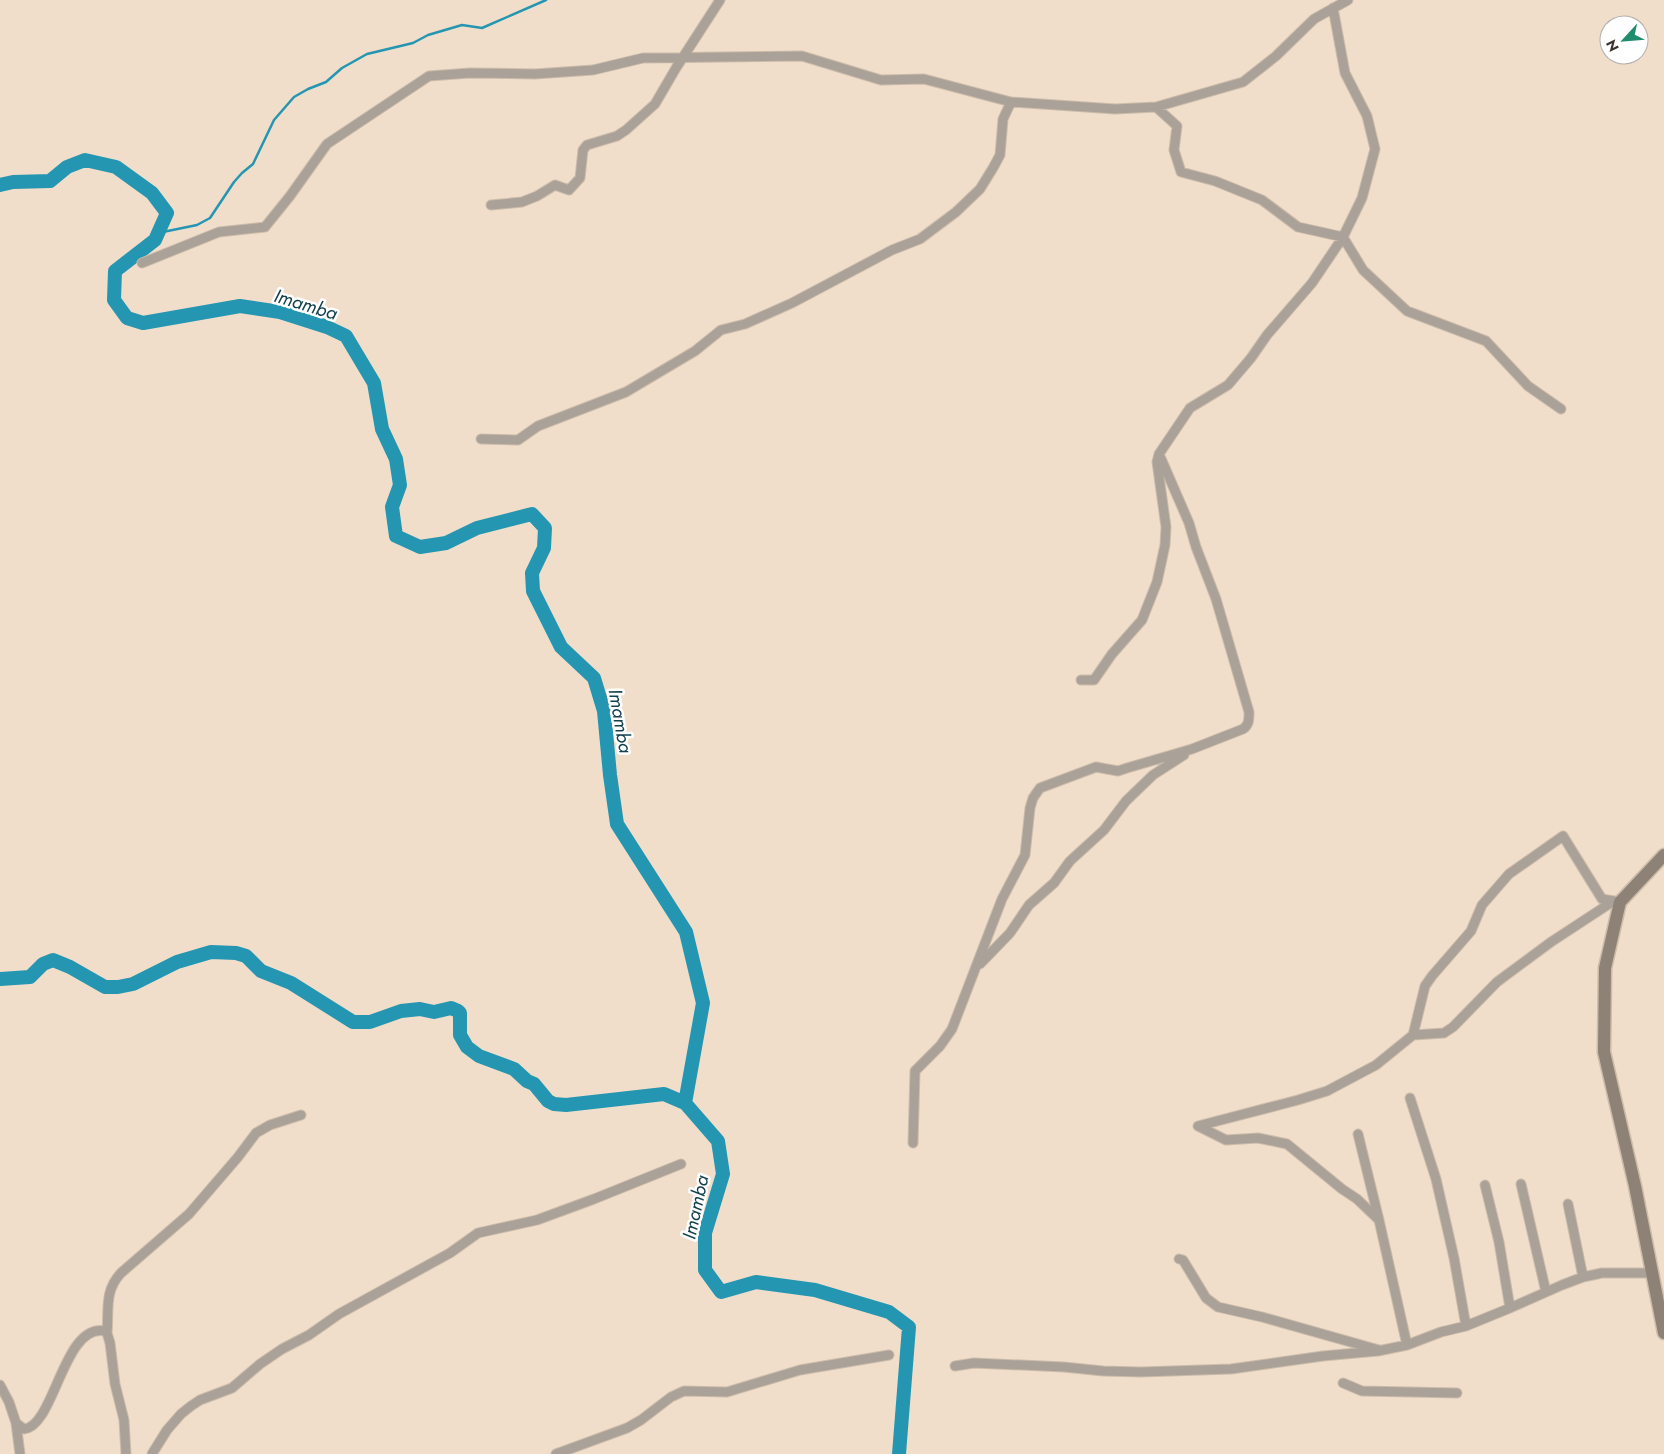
<svg xmlns="http://www.w3.org/2000/svg" width="1664" height="1454" viewBox="0 0 1664 1454" font-family="Jost,sans-serif">
<style>
.lines{fill:none;stroke-linecap:round;stroke-linejoin:round}
.stream{stroke:#2496b2;stroke-width:2.5}
.river{stroke:#2496b2;stroke-width:14}
.street-casing{stroke:#ccbcaa;stroke-width:11}
.secondary-casing{stroke:#ccbcaa;stroke-width:15}
.street{stroke:#aaa199;stroke-width:9}
.secondary{stroke:#8e8176;stroke-width:12}
.labels{text-anchor:middle;stroke-width:5;stroke-linejoin:round;paint-order:stroke}
.water-label{font-size:19px;font-style:italic;fill:#12414d;stroke:#fff}
</style>
<rect width="100%" height="100%" fill="#f1deca"/>
<g class="lines">
<path class="stream" d="M158,233L197,225L210,218L234,182L242,173L253,164L274,120L294,97L308,89L326,82L342,68L367,54L413,43L428,35L462,25L482,28L546,0"/>
<path class="river" d="M0,185L13,182L50,181L67,167L85,160L116,167L152,193L167,213L155,240L115,271L114,300L127,318L143,323L240,306L280,312L327,327L346,336L374,383L382,429L396,459L400,485L392,507L396,536L420,547L446,543L477,528L532,514L545,528L544,548L532,573L533,591L561,647L594,678L604,711L610,775L617,824L686,932L703,1003L685,1103L718,1141L723,1174L705,1233V1270L721,1292L756,1282L815,1290L889,1312L909,1327L899,1454
M0,979L30,977L43,964L53,960L70,967L105,987H118L133,984L177,962L211,952L236,953L246,956L261,971L291,983L353,1022H370L401,1011L420,1009L434,1012L451,1008L458,1011L460,1013V1035L467,1047L479,1056L514,1069L527,1081L534,1084L548,1101L554,1104L566,1105L664,1094L685,1103"/>
<defs>
<path id="street" d="M1156,107L1177,126L1174,150L1181,172L1215,181L1262,200L1298,227L1343,237L1363,270L1407,311L1486,341L1528,386L1561,409
M491,205L522,202L537,196L555,185L569,190L580,178L583,150L587,145L617,136L626,130L655,104L676,68L720,0
M142,263L219,232L265,227L290,196L327,144L429,76L470,73L535,74L593,70L643,58L802,56L881,80L924,79L1011,102L1115,109L1156,107L1243,82L1276,56L1314,19L1348,0
M481,439L518,440L538,426L626,392L695,351L721,330L745,324L792,303L892,250L920,239L956,212L980,189L993,168L1000,155L1003,119L1011,102
M1081,680H1094L1112,654L1142,620L1157,582L1165,545L1166,527L1157,462L1159,454L1190,408L1228,385L1251,358L1267,335L1312,283L1343,237L1362,198L1375,149L1367,116L1345,73L1333,8
M980,964L1010,933L1029,905L1054,883L1070,861L1104,830L1126,801L1153,775L1184,755
M1413,1035L1444,1033L1453,1027L1497,982L1551,942L1612,902
M1410,1098L1436,1179L1454,1258L1466,1326
M1358,1134L1379,1220L1407,1345
M913,1143L915,1071L940,1046L952,1029L1002,899L1025,855L1030,808L1033,798L1040,788L1096,767L1118,771L1127,768L1192,749L1243,729C1249,725 1249,720 1249,712L1216,599L1196,547L1189,523L1159,454
M1521,1184L1546,1292
M1485,1185L1499,1242L1510,1308
M1568,1204L1583,1277
M1379,1220L1357,1199L1342,1189L1287,1144L1258,1138L1226,1140L1198,1126L1298,1100L1327,1091L1376,1065L1413,1035L1425,986L1432,976L1471,931L1482,905L1509,874L1563,836L1602,899L1620,902
M1179,1259L1183,1260L1206,1298L1218,1307L1262,1317L1379,1350
M107,1333C109,1310 104,1291 121,1273L189,1214L238,1157L256,1133L270,1125L301,1115
M955,1366L974,1363L1064,1367L1103,1371L1141,1372L1231,1369L1323,1356L1378,1351L1407,1345L1441,1332L1466,1326L1510,1308L1562,1285L1583,1277L1602,1273H1652
M1343,1383L1362,1391L1457,1393
M0,1385L9,1402L16,1423L20,1454
M16,1423L24,1429C55,1426 63,1323 105,1331L107,1333L110,1343L115,1384L124,1420L126,1454
M152,1454L167,1430L181,1414L191,1406L200,1400L232,1388L260,1364L282,1349L309,1335L339,1314L450,1253L478,1233L537,1220L594,1199L681,1164
M556,1454L627,1428L641,1420L671,1397L684,1391L727,1392L800,1370L889,1355"/>
<path id="secondary" d="M1664,855L1620,902L1605,968L1604,1052L1635,1186L1664,1333"/>
</defs>
<use href="#street" class="street-casing"/>
<use href="#secondary" class="secondary-casing"/>
<use href="#street" class="street"/>
<use href="#secondary" class="secondary"/>
</g>
<g class="labels">
<g class="water-label">
<text transform="translate(306 304) rotate(17)" y="7">Imamba</text>
<text transform="translate(621 721) rotate(80)" y="7">Imamba</text>
<text transform="translate(695 1207) rotate(-78)" y="7">Imamba</text>
</g>
</g>
<g transform="translate(1624 40) rotate(244)"><circle r="24" fill="#ffffff" stroke="#b0adaa"/>
<path d="M0-4L9 19L0 12L-9 19Z" fill="#208e6e"/>
<text y="-8" font-size="14" font-weight="bold" text-anchor="middle" fill="#3a332b">N</text>
</g>
</svg>
